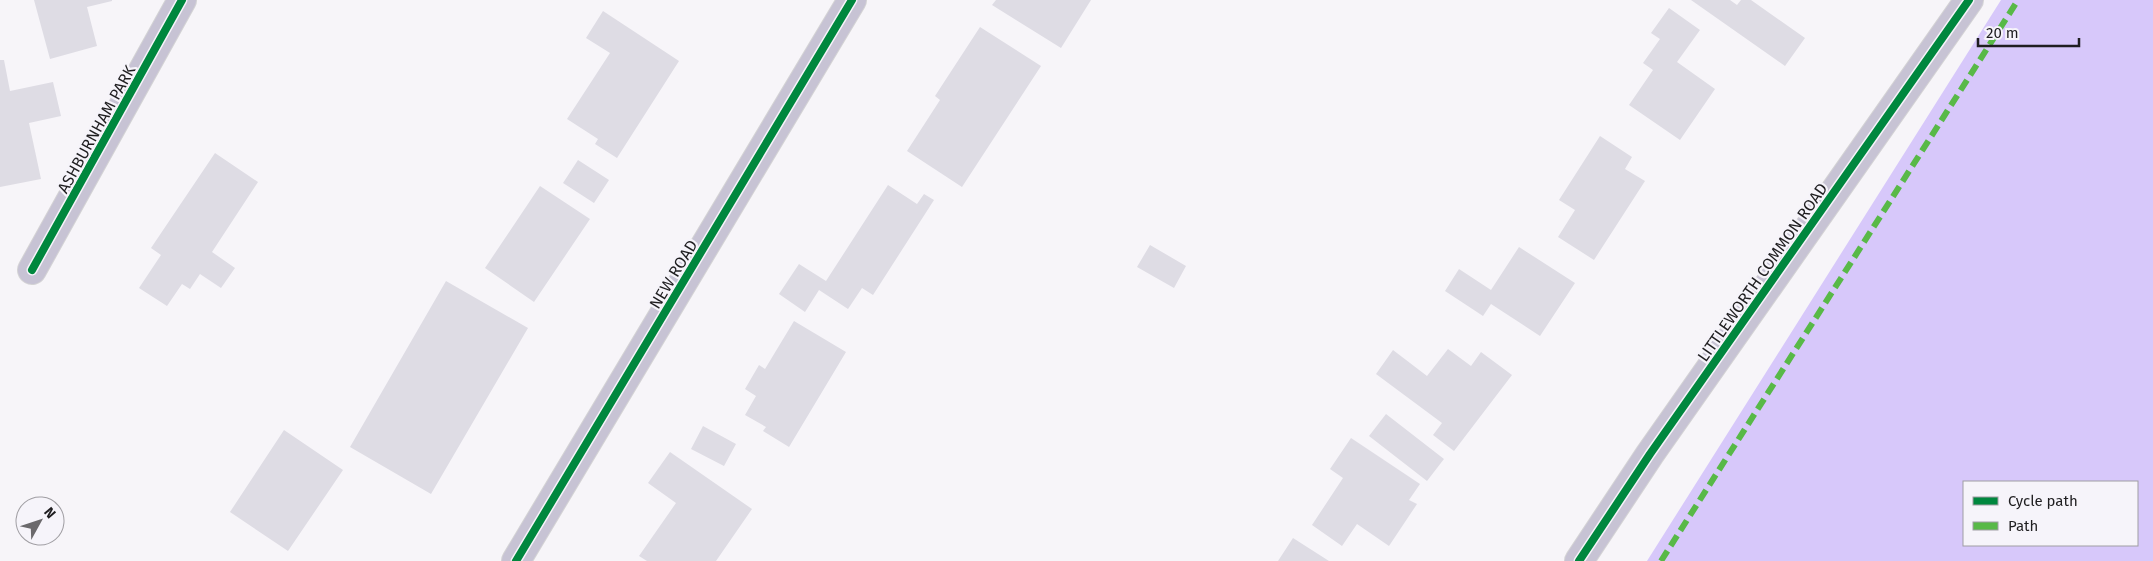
<svg xmlns="http://www.w3.org/2000/svg" width="2153" height="561" viewBox="0 0 2153 561" font-family="'Fira Sans',sans-serif">
<style>
.forest{fill:#d7c8fa;fill-rule:evenodd}
.building{fill:#dedce4}
.lines{fill:none;stroke-linecap:round;stroke-linejoin:round}
.street-casing{stroke:#d4d3d5;stroke-width:30}
.street{stroke:#c7c3d4;stroke-width:28}
.quiet{stroke:#58b947;stroke-width:6;stroke-dasharray:12 6;stroke-linecap:butt}
.cycleway-casing{stroke:#f6f4fa;stroke-width:11}
.cycleway{stroke:#00873e;stroke-width:8}
.labels{text-anchor:middle;stroke-width:4.5;stroke-linejoin:round;paint-order:stroke}
.street-label{font-size:16px;fill:#1f1e20;stroke:#f6f4fa}
</style>
<rect width="100%" height="100%" fill="#f7f5f9"/>
<path class="forest" d="M2001,0H2153V561H1647ZM1964,482H2137V545H1964Z"/>
<path class="building" d="M34,0H112V1L87,7L97,46L50,59Z
M996,0H1091L1061,48L992,5Z
M1691,0H1730L1737,5L1741,0H1751L1805,38L1785,66Z
M1669,8L1700,30L1677,62L1715,89L1680,140L1629,105L1653,70L1643,63L1660,39L1651,33Z
M603,11L679,61L617,158L595,144L598,139L567,119L610,53L586,38Z
M980,27L1041,66L962,187L907,151L940,100L935,96Z
M0,60H4L10,91L53,82L61,116L29,123L41,179L0,187Z
M1600,136L1632,157L1625,169L1645,181L1594,260L1558,237L1575,210L1559,200Z
M215,153L258,182L212,252L235,268L221,288L200,274L190,289L182,284L167,306L139,288L161,255L151,248Z
M578,160L609,180L594,203L563,183Z
M888,185L917,204L924,194L934,200L873,295L862,288L848,309L819,290L805,312L779,294L799,264L826,281Z
M540,186L590,219L534,302L485,268Z
M1150,245L1186,266L1174,288L1137,267Z
M1519,247L1575,283L1540,336L1491,304L1483,316L1445,291L1459,269L1491,290Z
M446,281L528,328L431,494L350,447Z
M794,321L846,352L789,447L763,431L766,427L745,415L756,396L745,389L759,365L765,369Z
M1448,349L1471,366L1481,352L1512,375L1454,451L1433,435L1442,423L1376,374L1393,350L1427,376Z
M1386,414L1444,459L1427,481L1369,436Z
M703,426L736,444L724,466L691,449Z
M284,430L343,470L288,551L230,512Z
M1351,438L1420,484L1409,500L1417,504L1389,546L1357,524L1342,546L1312,525L1343,478L1330,469Z
M670,452L752,509L716,561H647L639,556L676,503L648,483Z
M1293,538L1329,561H1278Z"/>
<g class="lines">
<defs>
<path id="street" d="M32,270L182,0
M516,561L852,0
M1579,561L1650,454L1969,0"/>
</defs>
<use href="#street" class="street-casing"/>
<use href="#street" class="street"/>
<path class="quiet" d="M1661,561L2018,0"/>
<defs>
<path id="cycleway" d="M32,270L182,0
M516,561L852,0
M1579,561L1650,454L1969,0"/>
</defs>
<use href="#cycleway" class="cycleway-casing"/>
<use href="#cycleway" class="cycleway"/>
</g>
<g class="labels">
<g class="street-label">
<text transform="translate(96 129) rotate(-61)" y="6">ASHBURNHAM PARK</text>
<text transform="translate(1762 272) rotate(-55)" y="6">LITTLEWORTH COMMON ROAD</text>
<text transform="translate(673 274) rotate(-59)" y="6">NEW ROAD</text>
</g>
</g>
<rect x="1963" y="481" width="175" height="65" fill="#f6f4fa" stroke="#a09ea3"/>
<rect x="1973" y="497" width="25" height="8" fill="#00873e" stroke="#a09ea3"/>
<text x="2008" y="506" font-size="15" fill="#1f1e20">Cycle path</text>
<rect x="1973" y="522" width="25" height="8" fill="#58b947" stroke="#a09ea3"/>
<text x="2008" y="531" font-size="15" fill="#1f1e20">Path</text>
<g transform="translate(40 521) rotate(50)"><circle r="24" fill="#f6f4fa" stroke="#a09ea3"/>
<path d="M0-4L9 19L0 12L-9 19Z" fill="#6b696c"/>
<text y="-8" font-size="14" font-weight="bold" text-anchor="middle" fill="#1f1e20">N</text>
</g>
<path d="M1978 38v8h101v-8" fill="none" stroke="#1f1e20" stroke-width="2.5"/>
<text x="1986" y="38" font-size="15" fill="#1f1e20" stroke="#f6f4fa" stroke-width="4" paint-order="stroke">20 m</text>
</svg>
